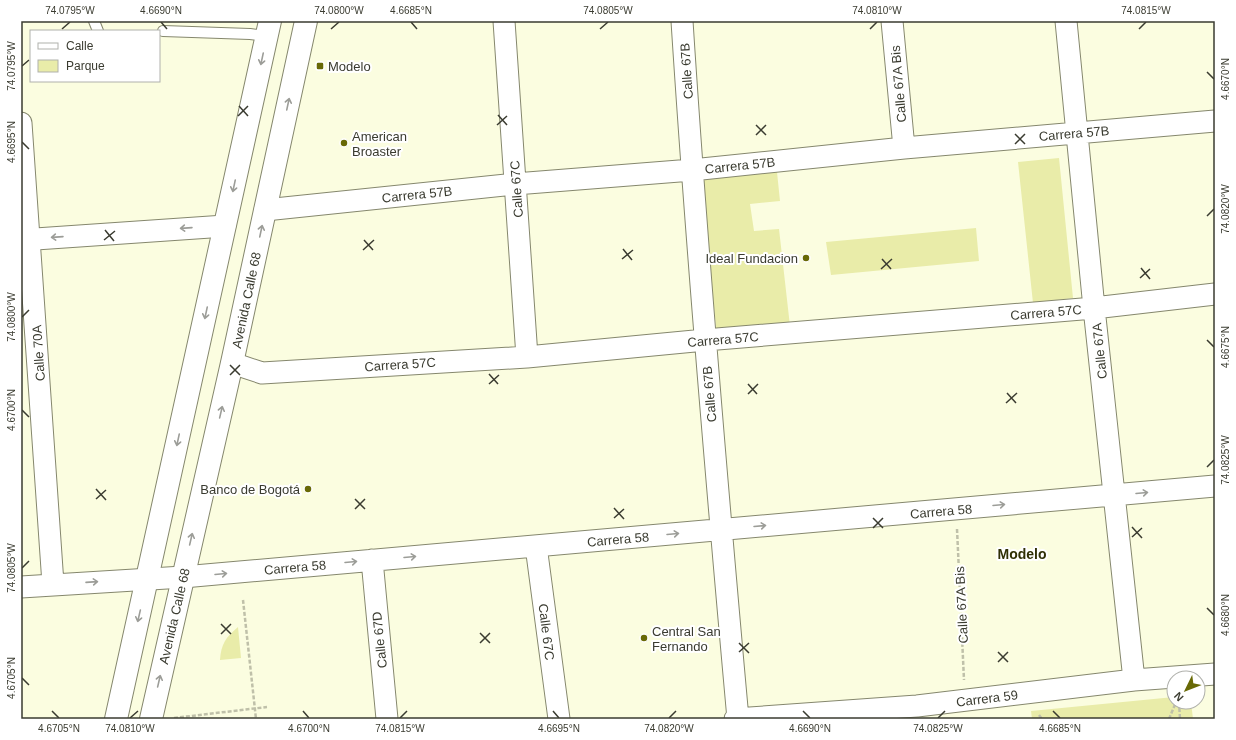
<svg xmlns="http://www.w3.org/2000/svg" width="1236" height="740" viewBox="0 0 1236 740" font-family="Arial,sans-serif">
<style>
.green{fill:#e9eca9}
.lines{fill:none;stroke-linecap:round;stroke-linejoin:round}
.lane-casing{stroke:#85876d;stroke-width:12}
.street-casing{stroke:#85876d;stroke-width:23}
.secondary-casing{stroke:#85876d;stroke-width:24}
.path{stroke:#bfc0a9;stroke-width:2.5;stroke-dasharray:4 2;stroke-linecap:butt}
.lane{stroke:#fff;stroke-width:10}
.street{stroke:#fff;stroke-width:21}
.secondary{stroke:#fff;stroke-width:22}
.oneway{stroke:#9c9d98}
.ticks{fill:none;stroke:#3a3b30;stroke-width:1.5}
.poi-dot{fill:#686906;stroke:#fff;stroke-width:1.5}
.labels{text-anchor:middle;stroke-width:4;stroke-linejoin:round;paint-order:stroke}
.poi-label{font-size:13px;fill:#3a3b30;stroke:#fff;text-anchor:start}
.street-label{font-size:13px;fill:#3a3b30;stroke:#fff}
.neighbourhood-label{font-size:14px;font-weight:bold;fill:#303006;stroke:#fff}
.neatline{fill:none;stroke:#3a3b30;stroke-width:1.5}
.ticks-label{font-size:10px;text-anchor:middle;fill:#3a3b30}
</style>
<rect width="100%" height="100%" fill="#fbfde0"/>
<path class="green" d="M1059,158L1073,298L1033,303L1018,162Z
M777,172L780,201L750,204L754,231L779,229L790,326L717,335L700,178Z
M976,228L979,261L831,275L826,242Z
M238,627L241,658L220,660C221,644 226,637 238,627Z
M1174,697V702H1191L1193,719H1032L1031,711Z"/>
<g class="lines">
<defs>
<path id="lane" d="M94,21L98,31
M163,31L250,34L267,36"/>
<path id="street" d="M504,21L527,357
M682,21C697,254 717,487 738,719
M892,21L904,148
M1066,21L1094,308L1134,680
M21,123L53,584
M265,210L515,184L692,170L904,148L1215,121
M21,240L225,226
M232,363L262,373L527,357L705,340L1094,308L1215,294
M536,546L559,719
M372,560L387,719
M21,587L183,577L1215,486
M735,719L917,706L1134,680L1215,674"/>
<path id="secondary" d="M116,719L270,21
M151,719L232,363L306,21"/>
</defs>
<use href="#lane" class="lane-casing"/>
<use href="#street" class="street-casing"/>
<use href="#secondary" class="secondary-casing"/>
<path class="path" d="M957,529L964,680
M243,600L256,719
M1179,702L1180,719
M1039,715L1042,719
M174,718L267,707
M1169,719L1176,702"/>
<use href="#lane" class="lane"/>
<use href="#street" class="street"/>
<use href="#secondary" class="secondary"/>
</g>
<defs><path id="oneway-shaft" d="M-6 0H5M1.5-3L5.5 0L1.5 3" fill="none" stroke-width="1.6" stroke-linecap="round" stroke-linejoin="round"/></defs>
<g class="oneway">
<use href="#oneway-shaft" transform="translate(262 59) rotate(102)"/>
<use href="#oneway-shaft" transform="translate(288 104) rotate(-78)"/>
<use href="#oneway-shaft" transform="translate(234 186) rotate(102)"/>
<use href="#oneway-shaft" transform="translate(186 228) rotate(176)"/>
<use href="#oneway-shaft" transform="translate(261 231) rotate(-78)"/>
<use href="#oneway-shaft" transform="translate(57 237) rotate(176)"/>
<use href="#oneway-shaft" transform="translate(206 313) rotate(102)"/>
<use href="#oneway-shaft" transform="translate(221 412) rotate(-77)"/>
<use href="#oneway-shaft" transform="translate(178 440) rotate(102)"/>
<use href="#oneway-shaft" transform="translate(1142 493) rotate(-5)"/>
<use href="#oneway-shaft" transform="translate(999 505) rotate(-5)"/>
<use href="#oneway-shaft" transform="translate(760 526) rotate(-5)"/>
<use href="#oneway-shaft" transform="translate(673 534) rotate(-5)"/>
<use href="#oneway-shaft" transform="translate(191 539) rotate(-77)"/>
<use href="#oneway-shaft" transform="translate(410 557) rotate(-5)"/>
<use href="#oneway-shaft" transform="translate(351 562) rotate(-5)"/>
<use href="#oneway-shaft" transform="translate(221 574) rotate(-5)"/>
<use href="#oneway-shaft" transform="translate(92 582) rotate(-4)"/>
<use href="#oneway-shaft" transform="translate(139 616) rotate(103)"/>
<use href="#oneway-shaft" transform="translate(159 681) rotate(-77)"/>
</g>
<path class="ticks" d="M161,22L167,29M411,22L417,29M62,29L70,22M331,29L339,22M600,29L608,22M870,29L877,22M1139,29L1146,22M22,66L29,60M1207,72L1214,79M239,106L248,116M498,115L507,125M238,116L248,106M497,125L507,116M756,125L766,135M1015,134L1025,144M756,135L766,125M22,142L29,149M1015,144L1025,134M1207,216L1214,209M105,230L114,241M104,240L115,231M364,240L373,250M623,249L632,260M363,250L374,240M622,259L633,250M882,259L891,269M1141,268L1150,279M881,269L892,259M1140,278L1150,269M22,317L29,310M1207,340L1214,347M230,365L240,375M489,374L498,384M230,375L240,365M489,384L499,375M748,384L757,394M1007,393L1016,403M748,394L758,384M1006,403L1017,393M22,410L29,417M1207,467L1214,460M96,489L106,500M96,499L106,490M355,499L365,509M614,508L624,519M355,509L365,499M614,518L624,509M873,518L883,528M1132,527L1142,538M873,528L883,518M1132,537L1142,528M22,568L29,561M1207,608L1214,615M221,624L231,634M480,633L490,643M221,634L231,624M480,643L490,633M739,643L749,653M739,652L749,643M998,652L1008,662M998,662L1008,652M22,678L29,685M52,711L59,718M303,711L309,718M553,711L559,718M803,711L810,718M1053,711L1060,718M130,718L138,711M400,718L407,711M669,718L676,711M938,718L945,711"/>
<g class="poi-dot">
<rect x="316" y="62" width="8" height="8" rx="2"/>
<circle cx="344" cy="143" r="4"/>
<circle cx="806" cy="258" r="4"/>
<circle cx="308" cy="489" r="4"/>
<circle cx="644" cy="638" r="4"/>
</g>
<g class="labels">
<g class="poi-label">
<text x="328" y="71">Modelo</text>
<text x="352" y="141">American<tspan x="352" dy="15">Broaster</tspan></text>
<text x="798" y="263" text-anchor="end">Ideal Fundacion</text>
<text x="300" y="494" text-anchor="end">Banco de Bogotá</text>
<text x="652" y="636">Central San<tspan x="652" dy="15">Fernando</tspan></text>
</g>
<g class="street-label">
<text transform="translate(686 71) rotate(-94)" y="5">Calle 67B</text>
<text transform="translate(898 84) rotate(-95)" y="5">Calle 67A Bis</text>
<text transform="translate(1074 133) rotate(-5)" y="5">Carrera 57B</text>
<text transform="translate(740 165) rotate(-6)" y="5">Carrera 57B</text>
<text transform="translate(516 189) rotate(-94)" y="5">Calle 67C</text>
<text transform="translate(417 194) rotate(-6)" y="5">Carrera 57B</text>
<text transform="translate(246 300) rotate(-78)" y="5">Avenida Calle 68</text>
<text transform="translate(1046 312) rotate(-5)" y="5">Carrera 57C</text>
<text transform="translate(723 339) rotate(-5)" y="5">Carrera 57C</text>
<text transform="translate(1099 351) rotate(-96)" y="5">Calle 67A</text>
<text transform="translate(38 353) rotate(-94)" y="5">Calle 70A</text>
<text transform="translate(400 364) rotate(-4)" y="5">Carrera 57C</text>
<text transform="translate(709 394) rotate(-95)" y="5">Calle 67B</text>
<text transform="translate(941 511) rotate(-5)" y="5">Carrera 58</text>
<text transform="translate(618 539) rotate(-5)" y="5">Carrera 58</text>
<text transform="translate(295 567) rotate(-5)" y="5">Carrera 58</text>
<text transform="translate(961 605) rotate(-93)" y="5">Calle 67A Bis</text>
<text transform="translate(174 616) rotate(-77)" y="5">Avenida Calle 68</text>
<text transform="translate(547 632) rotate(83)" y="5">Calle 67C</text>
<text transform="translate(379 640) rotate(-96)" y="5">Calle 67D</text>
<text transform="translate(987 698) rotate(-7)" y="5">Carrera 59</text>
</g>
<g class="neighbourhood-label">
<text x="1022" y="559">Modelo</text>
</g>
</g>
<rect width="1236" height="740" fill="none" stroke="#ffffff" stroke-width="44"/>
<rect x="30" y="30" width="130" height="52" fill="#ffffff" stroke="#b0b1ac"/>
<rect x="38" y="43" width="20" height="6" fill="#ffffff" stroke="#b0b1ac"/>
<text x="66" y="50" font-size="12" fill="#3a3b30">Calle</text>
<rect x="38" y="60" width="20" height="12" fill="#e9eca9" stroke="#b0b1ac"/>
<text x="66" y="70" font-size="12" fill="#3a3b30">Parque</text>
<g transform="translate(1186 690) rotate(227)"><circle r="19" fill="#ffffff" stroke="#b0b1ac"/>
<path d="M0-3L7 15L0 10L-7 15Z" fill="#686906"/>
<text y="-6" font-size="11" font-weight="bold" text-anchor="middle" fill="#3a3b30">N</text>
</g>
<rect x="22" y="22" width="1192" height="696" class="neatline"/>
<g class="ticks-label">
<text x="70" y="14">74.0795°W</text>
<text x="161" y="14">4.6690°N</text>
<text x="339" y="14">74.0800°W</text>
<text x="411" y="14">4.6685°N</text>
<text x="608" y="14">74.0805°W</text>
<text x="877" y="14">74.0810°W</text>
<text x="1146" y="14">74.0815°W</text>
<text transform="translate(11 66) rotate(-90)" y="4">74.0795°W</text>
<text transform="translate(1225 79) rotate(-90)" y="4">4.6670°N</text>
<text transform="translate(11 142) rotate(-90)" y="4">4.6695°N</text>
<text transform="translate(1225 209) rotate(-90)" y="4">74.0820°W</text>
<text transform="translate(11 317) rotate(-90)" y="4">74.0800°W</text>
<text transform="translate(1225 347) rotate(-90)" y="4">4.6675°N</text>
<text transform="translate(11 410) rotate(-90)" y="4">4.6700°N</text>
<text transform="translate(1225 460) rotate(-90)" y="4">74.0825°W</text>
<text transform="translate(11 568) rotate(-90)" y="4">74.0805°W</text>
<text transform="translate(1225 615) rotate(-90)" y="4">4.6680°N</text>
<text transform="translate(11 678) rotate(-90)" y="4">4.6705°N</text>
<text x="59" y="732">4.6705°N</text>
<text x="130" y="732">74.0810°W</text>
<text x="309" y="732">4.6700°N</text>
<text x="400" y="732">74.0815°W</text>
<text x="559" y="732">4.6695°N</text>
<text x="669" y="732">74.0820°W</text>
<text x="810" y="732">4.6690°N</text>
<text x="938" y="732">74.0825°W</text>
<text x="1060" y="732">4.6685°N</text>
</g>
</svg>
